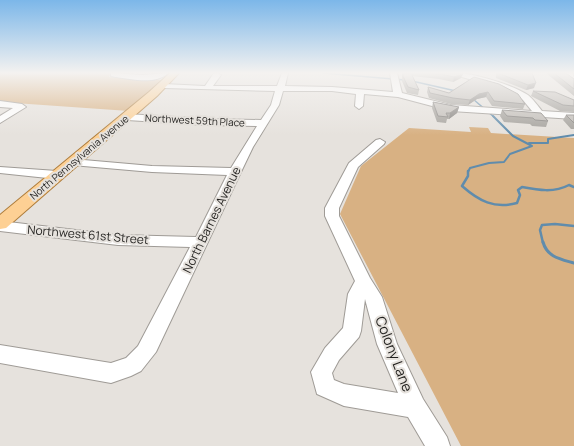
<svg xmlns="http://www.w3.org/2000/svg" width="574" height="446" viewBox="0 0 574 446" font-family="Manrope,sans-serif">
<style>
.green{fill:#d8b183}
.lines{fill:none;stroke-linecap:round;stroke-linejoin:round}
.stream-far3{stroke:#608cac;stroke-width:1.5}
.stream-far2{stroke:#608cac;stroke-width:2}
.stream-far1{stroke:#608cac;stroke-width:2.5}
.stream{stroke:#608cac;stroke-width:3}
.minor-casing{stroke:#9f9b96;stroke-width:2}
.major-casing{stroke:#ae7d3c;stroke-width:2}
.minor{fill:#fff;fill-rule:evenodd}
.major{fill:#fdd094;fill-rule:evenodd}
.wall{fill:#a6a39e}
.shaded-wall{fill:#878481}
.building{fill:#c1bdb8;stroke:#878481}
.labels{text-anchor:middle;stroke-width:4;stroke-linejoin:round;paint-order:stroke}
.far-street-label{font-size:10px;fill:#201f1d;stroke:#e6e2dd}
.street-label{font-size:12px;fill:#201f1d;stroke:#e6e2dd}
.near-street-label{font-size:14px;fill:#201f1d;stroke:#e6e2dd}
</style>
<rect width="100%" height="100%" fill="#e6e2dd"/>
<path class="green" d="M0,73H111L109,77L164,80L129,111L0,102Z
M469,127L488,128L491,133L574,138V446H461L340,214L361,166L409,128L471,132Z"/>
<g class="lines">
<path class="stream-far3" d="M323,73L405,80
M412,81L456,91
M473,99L494,117"/>
<path class="stream-far2" d="M529,143H548V139L574,135
M468,172L470,168L489,163L504,162L510,154L532,146L513,136L493,116"/>
<path class="stream-far1" d="M468,171V176L462,186C479,201 494,209 517,203L520,195L518,190L522,187C538,190 554,193 569,185L574,187
M543,243L540,230L542,225L555,224L574,226"/>
<path class="stream" d="M543,242C547,257 560,259 574,263"/>
<defs>
<path id="minor" d="M111,73L142,75L168,73C156,85 131,79 116,77L111,76Z
M214,73H217L221,75L213,86H277L282,73H288L285,86L332,87L393,92L390,73H397L402,93L451,105L532,111L523,100L504,89L448,73C468,71 511,84 528,95C533,99 538,106 542,111L574,113V119L451,111L398,97L364,94L363,106L359,109L355,106L356,94L332,91H283L279,105L253,147L241,172L156,352L141,371L131,376L111,383L0,363V345L111,363L126,358L138,346L190,247L118,245L0,231V221L118,235L196,237L227,175L152,172L72,165L66,162L72,159L152,166L231,168L257,126L207,125L127,120L122,117L127,114L207,119L261,120L271,105L275,91L164,88L160,86L164,84L205,86Z
M566,73H573L574,79Z
M0,101L22,104L26,107L0,123V116L13,108L0,107Z
M380,139L385,142L384,144L358,167L339,208V216L370,278L382,297L397,344L423,399L447,437L450,446H425L408,417L344,406L317,394L311,372L325,348L343,328L348,294L355,281L325,216V208L349,163L376,140ZM365,299L377,344L398,393L344,384L334,380L332,373L339,360L359,337L361,331Z
M0,167L57,171L61,172L63,175L61,178L57,179L0,173Z"/>
<path id="major" d="M170,73H179L157,96L6,228L0,229V215L149,92Z"/>
</defs>
<use href="#minor" class="minor-casing"/>
<use href="#major" class="major-casing"/>
<use href="#minor" class="minor"/>
<use href="#major" class="major"/>
</g>
<path class="wall" d="M402,73H474L472,74L460,73L461,78L453,82L439,79L412,76L419,90L418,95L407,93L402,81Z
M496,73H532L534,88L526,90L496,78Z
M546,73H566L574,79V96Z
M474,77L525,104L523,109L492,106L486,97L477,99L468,105L451,104L429,98L427,92L428,87L449,93Z
M533,91L574,100V112L560,111L531,96Z
M433,102L459,107L457,113L449,119H447L446,123L437,122L432,108Z
M502,110L548,121L546,127L532,126L530,124L504,122L500,116Z
M566,115H574V129H571L563,120Z"/>
<path class="shaded-wall" d="M463,74L461,78L453,82L454,77Z
M536,83L534,88L526,90L528,85Z
M488,92L486,97L477,99L468,105L470,100L479,94Z
M459,107L457,113L449,119L450,113Z"/>
<path class="building" d="M403,73H411L419,90L408,87L403,76Z
M428,73H460L463,74L454,77L440,74Z
M498,73H532L536,83L528,85Z
M554,73H566L574,79V89Z
M474,77L499,84L518,94L525,104L494,101L488,92L479,94L470,100L453,98L430,93L428,87L449,93Z
M533,91L555,92L574,100V106L563,105Z
M433,102L459,107L450,113H446L448,117L438,116Z
M502,110L541,113L548,121L535,120L533,118L507,116Z
M566,115H574V123Z"/>
<linearGradient id="sky" x2="0" y2="1"><stop stop-color="#7cb7e9"/><stop offset="0.54" stop-color="#f4f2f0"/><stop offset="1" stop-color="#f4f2f0" stop-opacity="0"/></linearGradient>
<rect width="574" height="135" fill="url(#sky)"/>
<g class="labels">
<g class="far-street-label">
<text transform="translate(195 120) rotate(3)" y="4">Northwest 59th Place</text>
<text transform="translate(79 157) rotate(-40)" y="4">North Pennsylvania Avenue</text>
</g>
<g class="street-label">
<text transform="translate(212 220) rotate(-64)" y="4">North Barnes Avenue</text>
<text transform="translate(88 235) rotate(5)" y="4">Northwest 61st Street</text>
</g>
<g class="near-street-label">
<text transform="translate(394 354) rotate(69)" y="5">Colony Lane</text>
</g>
</g>
</svg>
